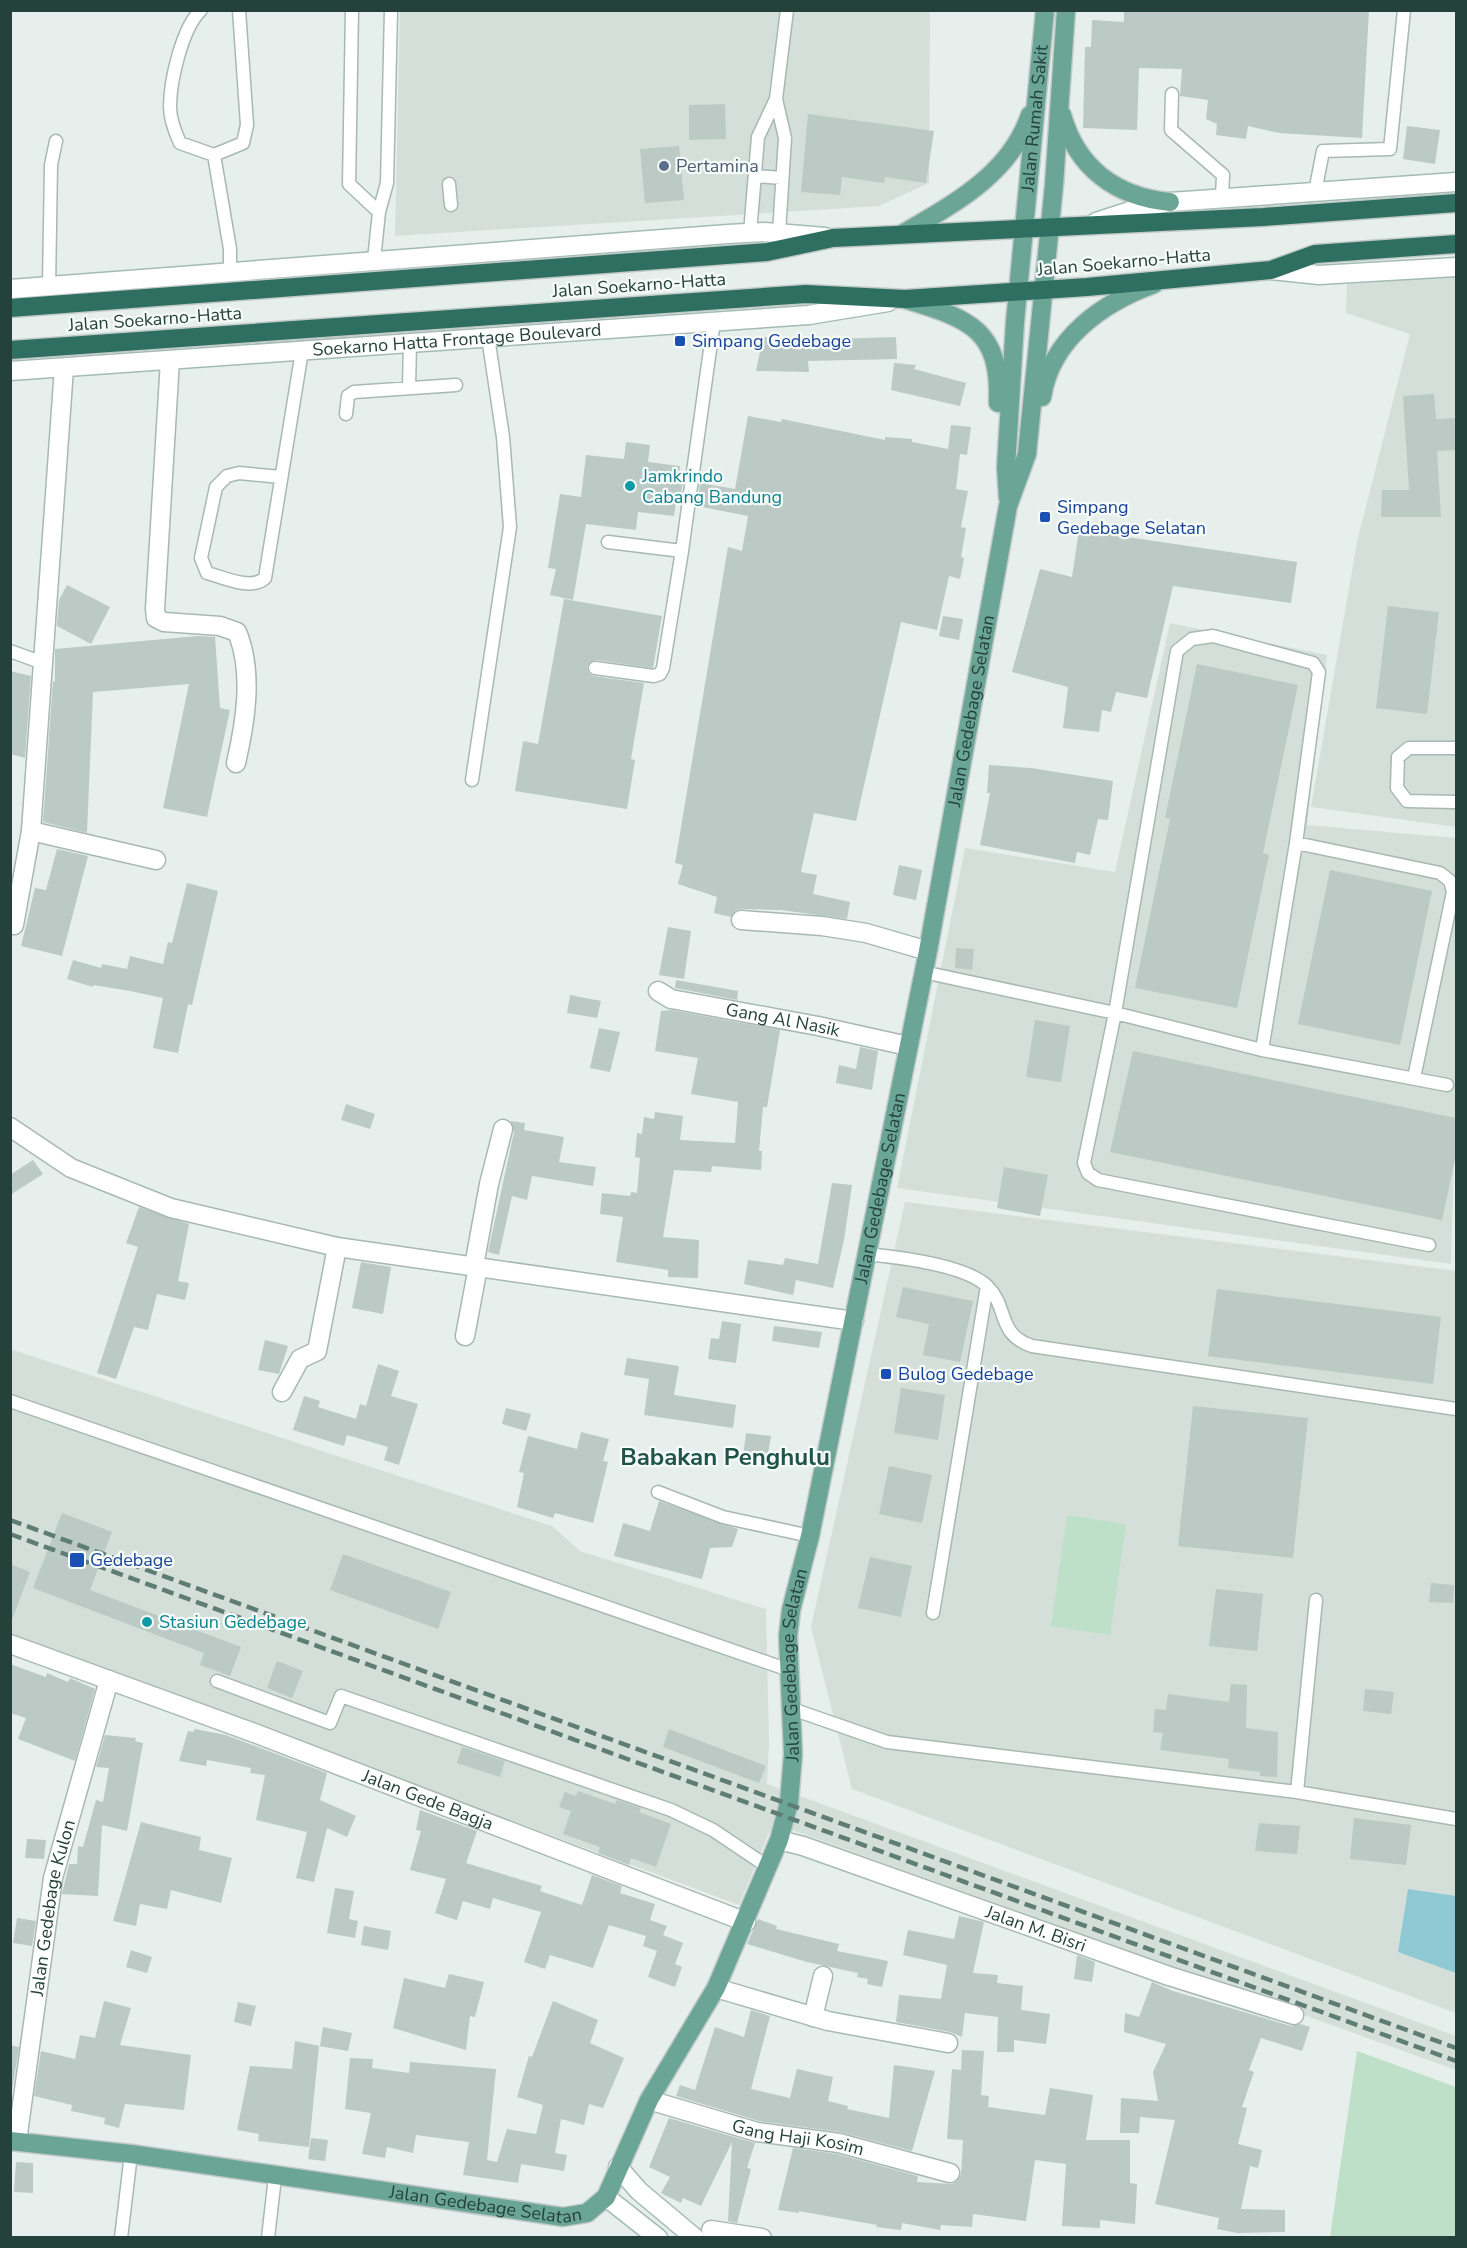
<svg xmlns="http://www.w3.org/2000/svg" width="1467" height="2248" viewBox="0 0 1467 2248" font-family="'Nunito Sans',sans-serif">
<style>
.built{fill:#d4dfda}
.green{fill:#bfe0c8}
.water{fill:#8ec9d4}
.building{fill:#bbcac4}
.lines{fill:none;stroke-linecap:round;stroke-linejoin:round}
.lane-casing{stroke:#a8b8b2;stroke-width:15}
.street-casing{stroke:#a8b8b2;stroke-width:21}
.secondary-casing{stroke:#a4bbb3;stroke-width:21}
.primary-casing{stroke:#c2cac8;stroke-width:21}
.highway-casing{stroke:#c2cac8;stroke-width:21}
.lane{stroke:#fff;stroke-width:12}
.street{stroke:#fff;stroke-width:18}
.secondary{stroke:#fff;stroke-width:18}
.primary{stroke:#6aa596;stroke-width:18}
.highway{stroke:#2f6f62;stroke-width:18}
.rail{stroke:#5f7d75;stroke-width:4.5;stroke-dasharray:12 6;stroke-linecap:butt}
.service-dot{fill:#5c6f8a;stroke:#f7fbf9;stroke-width:2}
.transit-dot{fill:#1a4fb4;stroke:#f7fbf9;stroke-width:2}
.culture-dot{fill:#0f9aa8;stroke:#f7fbf9;stroke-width:2}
.labels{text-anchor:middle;stroke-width:4.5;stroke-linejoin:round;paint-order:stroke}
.street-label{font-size:18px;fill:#24423a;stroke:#f7fbf9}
.service-label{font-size:18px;fill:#4e5e75;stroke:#f7fbf9;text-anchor:start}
.transit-label{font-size:18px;fill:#164399;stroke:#f7fbf9;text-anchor:start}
.culture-label{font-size:18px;fill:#0d838f;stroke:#f7fbf9;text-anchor:start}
.district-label{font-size:24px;font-weight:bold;fill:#1f5548;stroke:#f7fbf9}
</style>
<rect width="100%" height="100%" fill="#e6efeb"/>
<path class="built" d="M400,11H930L929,183L879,206L395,236Z
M1456,276V827L1311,807L1357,542L1410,334L1346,313L1347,284Z
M1170,623L1327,655L1307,825L1456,838V1083L1451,1264L897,1188L965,848L1115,872Z
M905,1202L1456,1271V2013L852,1789L811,1627Z
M10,1349L552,1526L580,1551L766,1609L769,1743L767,1784L1456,2036V2070L773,1823L739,1905L11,1635Z"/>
<path class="green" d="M1067,1515L1126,1524L1110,1635L1051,1626Z
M1357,2051L1456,2087V2237H1330Z"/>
<path class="water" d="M1408,1889L1456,1896V1973L1398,1952Z"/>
<path class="building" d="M1124,10H1369L1362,138L1279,133L1248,126L1246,139L1216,135L1217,124L1206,119L1208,100L1180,96L1182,69L1139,68L1137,130L1083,128L1085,47H1091L1092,20L1124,22Z
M725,104L726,139L689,140V105Z
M808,114L934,131L926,183L885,177L884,183L842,177L840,195L801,192Z
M1407,126L1440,130L1435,164L1403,159Z
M679,146L684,200L645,203L640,149Z
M763,337L800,340L896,337L897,359L808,361L809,372L756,371Z
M894,363L916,365L914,369L966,383L960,406L891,390Z
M1434,394L1436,419L1456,418V450L1437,451L1441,517H1381L1382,490H1409L1403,396Z
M748,416L781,422L782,419L885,440V437L912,439V442L948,449L951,425L971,427L967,455L960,454L956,489L968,491L961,527L966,528L961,557L964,558L960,579L949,576L937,630L901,622L856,821L814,813L801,872L817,875L813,894L850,902L847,919L781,910L742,909L736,910L731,917L714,913L717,897L678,884L683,865L675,863L728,547L742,551L748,516L697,506L700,483L735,489Z
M626,442L650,445L648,462L680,466L679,480H683L680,504L676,503L674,516L638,512L636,530L586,524L573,600L550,595L556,569L548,568L560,494L581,497L586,455L624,459Z
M1079,530L1297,562L1291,603L1173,586L1147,698L1116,692L1111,712L1102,710L1099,732L1063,728L1068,687L1012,672L1040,569L1072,577Z
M67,585L110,607L91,644L57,626L59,600Z
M564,599L662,616L653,668L596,660L587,666L588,672L593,676L644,683L631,759L635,760L627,809L515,791L523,741L538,744Z
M1388,606L1439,612L1427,714L1376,708Z
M943,616L963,619L959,640L939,636Z
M197,636L215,637L220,708L230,710L207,817L163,808L189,684L93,692L87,833L43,822L53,681L55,682V649Z
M1197,664L1298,685L1263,853L1269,855L1237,1008L1135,988L1170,819L1165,818Z
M10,671L31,676L25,758L10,754Z
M989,765L1031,768L1113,781L1108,820L1098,819L1090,855L1077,852L1075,863L980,845L990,793H987Z
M57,849L88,856L62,956L21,946L35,888L46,890Z
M899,865L922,870L916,900L893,895Z
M1330,870L1432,891L1400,1045L1298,1024Z
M187,883L218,891L192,1005L188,1004L178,1053L153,1048L163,998L130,991L93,985V987L67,979L73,960L101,968L102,964L127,969L130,956L163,964L168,942L172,943Z
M668,927L691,931L684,979L659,975Z
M956,948L974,949L972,970L955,968Z
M676,980L738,991L737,1000L675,988Z
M570,995L601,1001L597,1018L567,1013Z
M671,1010L780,1030L767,1107H763L759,1151H762L761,1170L712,1166L711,1172L674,1170L663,1237L699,1240L698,1278L668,1277V1270L616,1262L623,1217L600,1214L602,1193L630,1196L631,1192L637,1193L640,1158L635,1157L637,1133L642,1134L644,1117L654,1119L655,1112L683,1116L680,1140L735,1143L738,1102L691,1094L698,1058L655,1051L661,1011Z
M1035,1020L1070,1026L1061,1082L1026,1077Z
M599,1028L620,1032L610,1072L590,1068Z
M860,1047L878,1051L872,1090L836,1083L839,1065L856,1069Z
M1133,1051L1456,1118V1155L1442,1220L1110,1152Z
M346,1104L375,1114L370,1129L341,1120Z
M511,1121L525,1123L524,1130L564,1137L559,1162L596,1167L593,1186L532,1176L527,1200L512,1196L499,1255L488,1252L514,1132Z
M33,1160L43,1174L10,1195V1175Z
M1004,1167L1048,1175L1040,1216L997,1208Z
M832,1183L852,1185L844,1240L833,1288L796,1280L793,1295L744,1284L748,1260L783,1265L785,1258L818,1264Z
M139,1207L189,1224L178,1281L189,1283L185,1300L157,1294L148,1330L134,1327L116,1379L97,1373L138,1247L126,1243Z
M361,1262L391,1267L383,1314L352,1308Z
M903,1287L973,1301L960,1362L923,1355L929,1324L896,1317Z
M1217,1289L1441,1317L1433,1384L1208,1356Z
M722,1321L741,1324L736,1363L708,1359L711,1338L719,1339Z
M774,1326L822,1332L819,1348L772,1341Z
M265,1340L288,1346L279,1374L258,1370Z
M627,1358L679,1366L674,1395L736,1405L733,1428L644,1415L649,1379L624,1375Z
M378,1364L399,1371L391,1396L418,1404L399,1465L384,1460L388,1447L347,1435L344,1446L293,1430L304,1396L320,1401L318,1407L356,1419L360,1404L366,1406Z
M901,1388L945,1395L938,1440L894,1433Z
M1193,1406L1308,1418L1293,1558L1178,1546Z
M506,1408L531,1414L526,1431L502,1424Z
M581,1432L609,1439L603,1461L608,1462L593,1523L555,1513L553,1518L517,1507L524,1473L519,1472L528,1436L577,1449Z
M746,1433L771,1436L767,1460L743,1456Z
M889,1466L932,1475L922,1523L879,1514Z
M659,1501L738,1529L732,1547L710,1548L702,1579L614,1556L623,1523L650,1531Z
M62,1513L112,1532L90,1590L241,1647L230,1676L200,1665L204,1653L33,1588Z
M343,1554L451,1592L438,1629L330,1590Z
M870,1557L912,1566L901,1617L858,1608Z
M10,1564L30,1572L12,1620H10Z
M1431,1583L1454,1585L1453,1603L1429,1602Z
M1216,1589L1263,1594L1257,1651L1209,1646Z
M277,1661L303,1671L292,1698L267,1688Z
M10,1664L46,1677L47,1673L68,1682L70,1678L95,1689L75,1761L18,1739L26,1718L10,1713Z
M1231,1684L1247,1685L1246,1728L1278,1732L1277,1777L1260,1776V1772L1228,1768L1229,1759L1160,1750L1163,1733L1153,1732L1155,1709L1166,1710L1168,1694L1229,1702Z
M1365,1689L1394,1692L1391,1714L1363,1711Z
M195,1729L226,1735L327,1773L320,1800L356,1816L347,1837L327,1828L314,1882L296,1878L307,1832L256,1820L265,1775L250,1773L251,1768L207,1760L206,1766L179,1761L188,1731L193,1732Z
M669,1729L766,1766L759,1783L663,1747Z
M105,1735L136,1738L135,1741L143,1743L127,1831L102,1825L98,1896L62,1894L69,1864H77L78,1846L83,1847L96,1800L103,1802L109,1768L96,1767Z
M462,1747L505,1761L500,1777L457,1763Z
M578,1791L615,1804L617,1800L641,1808L639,1812L671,1824L656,1867L631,1858L629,1865L598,1853L600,1847L563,1834L571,1811L559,1807L565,1792L576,1796Z
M420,1810L477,1831L466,1863L542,1886L540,1891L582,1905L592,1875L622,1886L620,1893L655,1904L650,1920L667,1926L663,1935L683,1943L675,1964L682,1967L675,1987L648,1977L657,1951L643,1946L646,1936L609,1925L593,1968L550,1955L545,1969L524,1962L541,1912L493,1898L490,1909L463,1901L457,1920L435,1913L446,1879L410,1870L421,1831L416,1830Z
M1354,1818L1411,1825L1406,1865L1350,1859Z
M141,1822L201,1837L199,1850L232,1858L221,1903L171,1890L167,1909L140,1904L136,1926L113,1921Z
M1259,1823L1300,1826L1297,1854L1255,1851Z
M27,1839L46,1840L44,1859L25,1858Z
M335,1888L354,1891L349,1919L358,1921L355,1938L327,1933Z
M959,1916L984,1922L973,1973L998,1975L997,1983L1023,1986L1021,2010L1050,2014L1046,2044L1014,2040V2052H997L998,2017L965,2013L962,2037L950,2032L896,2022L899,1995L941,1999L947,1965L903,1955L908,1930L954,1939Z
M17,1918L36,1921L32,1946L13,1943Z
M758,1919L777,1926L776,1929L839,1944L837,1951L888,1961L882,1987L867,1984L868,1979L857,1977L858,1973L807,1962L747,1944Z
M364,1926L391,1931L388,1950L361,1945Z
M131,1950L152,1957L147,1973L126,1967Z
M1077,1955L1095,1962L1092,1982L1074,1979Z
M449,1974L484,1982L475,2017L470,2016L466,2050L393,2028L404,1978L445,1988Z
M1152,1982L1173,1991L1291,2026L1300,2024L1310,2027L1302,2051L1261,2038L1249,2070L1254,2072L1242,2107L1247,2108L1238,2144L1262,2150L1258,2168L1250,2166L1241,2209L1285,2210V2232L1237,2233L1217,2229L1219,2218L1155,2204L1175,2120L1140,2117L1139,2133H1120L1121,2098L1158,2101L1153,2072L1166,2044L1124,2032L1125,2013L1139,2017Z
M104,2001L131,2008L120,2045L191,2055L184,2110L125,2104L119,2128L104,2124L105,2118L71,2111L72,2105L34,2096L41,2051L75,2059L80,2035L95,2038Z
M553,2001L598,2020L590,2043L624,2058L603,2108L589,2104L584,2125L561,2119L555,2153L567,2155L564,2171L521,2164L518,2183L463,2175L469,2142L416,2135L413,2153L387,2147L385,2158L362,2154L371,2113L345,2109L350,2058L373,2059L372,2068L409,2073L410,2062L496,2069L487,2160L497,2162L507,2129L536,2134L543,2105L517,2097L529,2056L532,2057Z
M238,2002L256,2006L251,2026L234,2022Z
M751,2010L770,2016L751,2089L790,2098L797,2069L833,2077L828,2101L848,2106L847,2109L889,2118L894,2065L935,2071L912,2151L840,2132L759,2121L676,2096L680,2085L695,2090L715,2027L744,2037Z
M323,2027L352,2033L348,2051L319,2046L309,2147L258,2141L259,2134L237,2130L250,2066L292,2069L295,2041L320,2046Z
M10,2045L19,2047L12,2091H10Z
M962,2050L984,2051L981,2095L989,2096L988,2107L1045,2115L1050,2088L1093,2095L1086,2140H1130V2183L1137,2184L1135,2224L1100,2220V2228L1062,2226L1066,2164L1035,2160L1026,2221L973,2214L972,2227L941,2225L940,2230L902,2223L901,2230L876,2227L877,2225L799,2211V2213L778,2210L793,2148L837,2154L918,2176L917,2182L952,2184L957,2181L961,2175L963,2140L947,2139L952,2069L961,2070Z
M669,2118L755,2143L747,2168L751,2169L737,2223L728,2221L732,2142L701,2206L683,2198L681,2203L661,2193L670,2177L649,2167Z
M311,2138L328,2140L325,2161L308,2159Z
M16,2162L33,2163V2193L14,2192Z"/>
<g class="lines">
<defs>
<path id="lane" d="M201,10C182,28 170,81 170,107C170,120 175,132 180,143L214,155
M352,10L349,184L379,212
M1172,94L1171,130L1223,175L1222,197
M776,99L785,138L779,233
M755,176L782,178
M449,184L451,205
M1315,192L1323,151L1390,149L1404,10
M750,233L758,137L776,99L787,10
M374,260L379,212L387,183L391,10
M230,272V249L214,155L243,143L247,125L239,10
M49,286L51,165L56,141
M409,388L410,343
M346,414L348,396L354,392L456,385
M281,477L239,473L227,476L216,487L201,558L207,573C223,577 251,591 265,578L302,351
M608,542L682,551
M10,651L43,663
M595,668L654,676L660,674L663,668L682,551L714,321
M1456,748H1409L1398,757L1397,788L1407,801L1456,802
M472,780L510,527L503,437L488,337
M1296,843L1440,873L1450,881L1453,892L1414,1078
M923,972L1115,1013L1262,1050L1447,1085
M1262,1050L1296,843L1319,672L1313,663L1213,636L1192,639L1177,651L1115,1013L1084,1163L1088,1173L1098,1180L1429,1245
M866,1254C897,1257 965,1265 987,1286C1009,1307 996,1334 1032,1346L1456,1409
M10,1401L789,1670
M658,1492L723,1517L810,1536
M933,1613L987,1286
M217,1681L330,1723L341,1696L671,1810L713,1830L768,1867
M792,1709L887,1742L1297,1792L1456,1819
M1297,1792L1316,1600
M121,2238L131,2154
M268,2238L275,2177"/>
<g id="street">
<path d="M170,360L155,609L156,618L164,622L220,626L237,632L239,637C253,676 245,724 236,763"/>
<path d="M31,831L156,860"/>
<path d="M741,920L822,926L866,933L928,951"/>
<path d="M14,925L31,831L64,368"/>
<path id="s1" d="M658,991L671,999L818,1026L908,1046"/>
<path d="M10,1127L71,1168L171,1208L337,1247L854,1321"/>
<path d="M474,1266L489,1184L503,1129"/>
<path d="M465,1336L478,1267"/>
<path d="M282,1392L300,1359L317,1351L337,1247"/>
<path id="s2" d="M10,1644L257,1734L746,1922"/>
<path id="s3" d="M779,1840L803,1846L1169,1976L1294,2015"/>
<path d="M716,1988L828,2021L948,2043"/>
<path d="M813,2017L823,1976"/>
<path id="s4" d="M649,2100L757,2132L839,2143L950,2173"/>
<path id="s5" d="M17,2141L53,1878L109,1680"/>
<path d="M711,2230L762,2238"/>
</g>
<g id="secondary">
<path d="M1096,222L1142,207L1170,202L1456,182"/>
<path d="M1271,270L1319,275L1456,267"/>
<path d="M10,289L728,234L765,232L825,237"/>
<path id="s6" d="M10,371L809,315L888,302"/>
<path d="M618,2167L639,2191L695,2238"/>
<path d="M606,2197L658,2238"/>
</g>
<g id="primary">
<path d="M1062,115C1077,168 1116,197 1170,202"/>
<path d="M904,233C955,203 1010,174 1030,115"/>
<path d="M907,300C970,319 1001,330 998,403"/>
<path d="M1042,397C1051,339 1102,303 1154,284"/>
<path id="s7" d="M1008,498L1006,467L1015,322L1045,10"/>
<path id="s8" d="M10,2141L131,2154L563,2217L587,2213L606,2197L649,2100L716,1988L779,1840L789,1803L793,1754L788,1636L791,1610L810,1536L928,951L1008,506L1027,454L1054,185L1066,10"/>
</g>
<path id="highway" d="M10,308L767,252L833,238L1263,217L1456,203
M10,350L806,294L905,299L1087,287L1271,270L1315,254L1456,244"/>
</defs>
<use href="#lane" class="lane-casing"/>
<use href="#street" class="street-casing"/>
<use href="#secondary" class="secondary-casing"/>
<use href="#primary" class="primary-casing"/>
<use href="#highway" class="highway-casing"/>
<use href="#lane" class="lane"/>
<use href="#street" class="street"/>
<use href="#secondary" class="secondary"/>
<use href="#primary" class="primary"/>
<use href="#highway" class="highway"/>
<path class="rail" d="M10,1520L1456,2048
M10,1534L1456,2061"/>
</g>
<circle class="service-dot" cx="664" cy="166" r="6"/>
<g class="transit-dot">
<rect x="674" y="335" width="12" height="12" rx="3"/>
<rect x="1039" y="511" width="12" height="12" rx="3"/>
<rect x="880" y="1368" width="12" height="12" rx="3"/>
<rect x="69" y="1552" width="16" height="16" rx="3"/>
</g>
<g class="culture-dot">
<circle cx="630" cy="486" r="6"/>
<circle cx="147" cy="1622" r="6"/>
</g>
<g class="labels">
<g class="street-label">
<text dy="6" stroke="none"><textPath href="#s7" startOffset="381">Jalan Rumah Sakit</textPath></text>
<text transform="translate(1124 262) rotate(-5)" y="6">Jalan Soekarno-Hatta</text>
<text transform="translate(639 285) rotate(-4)" y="6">Jalan Soekarno-Hatta</text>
<text transform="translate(155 319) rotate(-4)" y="6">Jalan Soekarno-Hatta</text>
<text dy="6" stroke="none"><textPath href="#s6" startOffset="448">Soekarno Hatta Frontage Boulevard</textPath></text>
<text dy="6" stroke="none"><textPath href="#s8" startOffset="2154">Jalan Gedebage Selatan</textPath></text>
<text dy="6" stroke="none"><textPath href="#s1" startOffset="129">Gang Al Nasik</textPath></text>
<text dy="6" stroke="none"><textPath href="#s8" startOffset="1668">Jalan Gedebage Selatan</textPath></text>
<text dy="6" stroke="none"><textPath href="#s8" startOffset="1182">Jalan Gedebage Selatan</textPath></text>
<text dy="6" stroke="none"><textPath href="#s2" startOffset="446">Jalan Gede Bagja</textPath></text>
<text dy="6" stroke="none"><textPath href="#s5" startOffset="236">Jalan Gedebage Kulon</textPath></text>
<text dy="6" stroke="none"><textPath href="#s3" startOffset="272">Jalan M. Bisri</textPath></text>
<text dy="6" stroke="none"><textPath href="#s4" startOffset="154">Gang Haji Kosim</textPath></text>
<text dy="6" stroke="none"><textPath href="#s8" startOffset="480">Jalan Gedebage Selatan</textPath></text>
</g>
<g class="service-label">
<text x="676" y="172">Pertamina</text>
</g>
<g class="transit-label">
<text x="692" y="347">Simpang Gedebage</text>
<text x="1057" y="513">Simpang<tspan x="1057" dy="21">Gedebage Selatan</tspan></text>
<text x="898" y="1380">Bulog Gedebage</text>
<text x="90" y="1566">Gedebage</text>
</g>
<g class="culture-label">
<text x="642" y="482">Jamkrindo<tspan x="642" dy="21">Cabang Bandung</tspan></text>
<text x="159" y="1628">Stasiun Gedebage</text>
</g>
<g class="district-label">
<text x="725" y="1465">Babakan Penghulu</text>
</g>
</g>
<rect width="1467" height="2248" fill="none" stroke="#24423a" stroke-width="24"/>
</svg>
